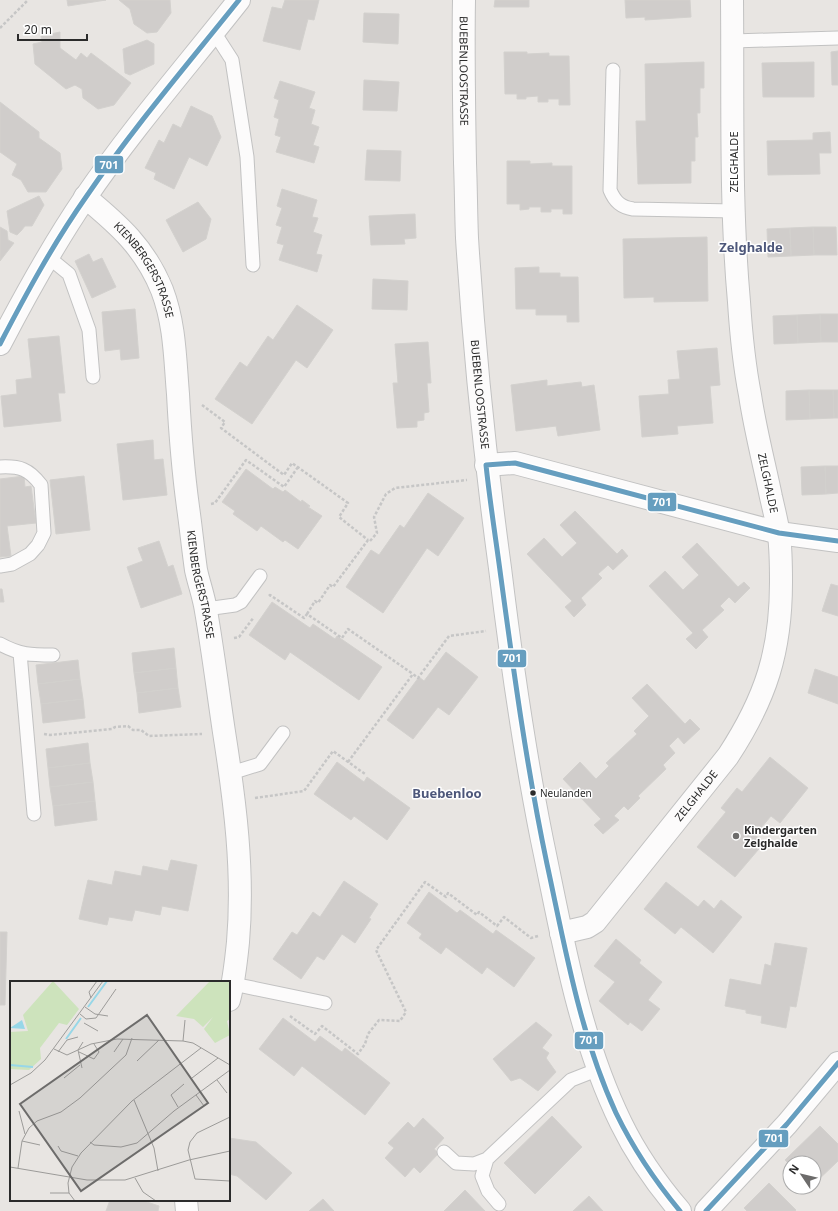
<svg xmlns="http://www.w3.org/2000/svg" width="838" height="1211" viewBox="0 0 838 1211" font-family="'Noto Sans',sans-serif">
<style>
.building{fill:#d0cdcb;stroke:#d3d1ce}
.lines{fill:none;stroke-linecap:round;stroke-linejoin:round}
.lane-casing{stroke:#c2c2c2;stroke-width:15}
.street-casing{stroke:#c2c2c2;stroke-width:24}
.path{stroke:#c6c6c6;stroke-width:2.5;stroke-dasharray:3 2;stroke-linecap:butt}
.lane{stroke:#fcfbfb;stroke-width:13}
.street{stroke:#fcfbfb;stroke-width:22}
.bus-1-casing{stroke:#fff;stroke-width:8}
.bus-1{stroke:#669ebf;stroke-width:5}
.bus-dot{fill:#2b2b2b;stroke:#fff;stroke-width:1.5}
.poi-dot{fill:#6d6c6b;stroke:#fff;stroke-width:1.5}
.labels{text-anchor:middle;stroke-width:3;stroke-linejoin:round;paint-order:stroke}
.bus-label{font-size:10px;fill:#2b2b2b;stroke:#fff;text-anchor:start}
.street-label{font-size:11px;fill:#2b2b2b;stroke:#fff}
.poi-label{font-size:11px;font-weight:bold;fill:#2b2b2b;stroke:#fff;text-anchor:start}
.quarter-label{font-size:13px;font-weight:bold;fill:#4d577a;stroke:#fff}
.inset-river{fill:none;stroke:#97d7e8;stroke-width:2}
.inset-road{fill:none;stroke:#9c9b99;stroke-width:1}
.view{fill:#6d6c6b;fill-opacity:0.15;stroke:#6d6c6b;stroke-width:2}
.inset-edge{fill:none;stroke:#2b2b2b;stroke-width:2}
.line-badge{stroke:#fff;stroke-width:1.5}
.badge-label{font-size:11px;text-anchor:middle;font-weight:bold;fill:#fff}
</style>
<rect width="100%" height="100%" fill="#e8e5e2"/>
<path class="building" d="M67,0H106L68,6Z
M119,0H170L171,13L157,32L147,33L134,24L130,9Z
M285,0H319L314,20L308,19L300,50L263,41L272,7L282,9Z
M495,0H529V7H494Z
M625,0H690L691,17L645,20V17L626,18Z
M364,13L399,14L398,44L363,42Z
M60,32V48L76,60L81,53L87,58L91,53L131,83L114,105L98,109L83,98L82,89L75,85L66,89L35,64L33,44L42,42L41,36Z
M147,40L154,44V64L130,75L125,73L123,49Z
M838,51V85H832L831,52Z
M504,52H527V54L549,53V56H569L570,105H559V99H548V102H538V96L526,97V99H517V94H505Z
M704,62V88H700V113H697L698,137H695V161H691V183L638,184L636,121H646L645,64Z
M814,62V97H763L762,63Z
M364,80L399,82L397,111L363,110Z
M280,81L315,92L309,108L315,110L311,124L319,127L313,145L319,147L314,163L276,152L281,137L275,135L279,119L274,117L279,100L274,98Z
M0,102L39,132V138L60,153L62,169L46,192H28L21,180L12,175L17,164L0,152Z
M191,106L212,116L221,137L207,166L189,157L174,189L154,179L156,173L145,168L159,140L164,143L173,124L181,128Z
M830,132L831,153H819L820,174L768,175L767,141L813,140V133Z
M367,150L401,151L400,181L365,180Z
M507,161H530V164L552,163V166H572V214H563V209H551V212H541V207H529V209L520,210V204H507Z
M282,189L317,200L312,217L318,218L313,232L322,235L316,254L322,255L317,272L279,260L284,245L277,243L282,227L276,225L282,208L277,206Z
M39,196L44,205L32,226H25L21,231L17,235L10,232L7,211Z
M198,202L211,219L206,239L183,252L166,220Z
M415,214L416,238L404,239L405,244L371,245L369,216Z
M0,227L7,231L8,240L14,243L0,261Z
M813,227H836L837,255H814Z
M813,227L814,255L791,256L790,228Z
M790,228L791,256L768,257L767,229Z
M707,237L708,301L654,302V297L624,298L623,239Z
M89,254L93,262L102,258L116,287L92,298L75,261Z
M539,267V273H560V277H578L579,322H567V315H536V309H516L515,268Z
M373,279L408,281L407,310L372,309Z
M297,305L333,330L307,368L296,360L252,424L215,399L240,362L247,367L268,336L273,340Z
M135,309L139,358L121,360L120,349L105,351L102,312Z
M820,314H838V342H821Z
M820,314L821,342L798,343L797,315Z
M797,315L798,343L774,344L773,316Z
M59,336L65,393H58L61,421L4,427L1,396L17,394L16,380L32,378L28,339Z
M428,342L431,383H427L429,412L424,413V420L417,421V427L397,428L393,383H398L395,344Z
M717,348L720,385L710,386L713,423L677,426L678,434L642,437L639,396L669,394L668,380L680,379L677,351Z
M547,380V386L581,382L582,387L594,385L600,430L558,436L556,426L516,431L511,385Z
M809,390L810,419L786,420V391Z
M809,390H833L834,418L810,419Z
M833,390H838V418H834Z
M153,440L154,460L163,459L167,495L123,500L117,444Z
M825,466L826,494L802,495L801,467Z
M825,466H838V493L826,494Z
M246,469L273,489L275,487L283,492L285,490L301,502L302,500L310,506L308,507L322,516L298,549L285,540L283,542L261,526L257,531L233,514L235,511L222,502Z
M24,476L25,487L31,486L36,523L7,526L11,556L0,557V479Z
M84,476L90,530L56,534L50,480Z
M428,493L464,518L438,556L427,548L383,613L346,587L371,550L379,555L400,525L404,528Z
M575,511L617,554L622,549L628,556L613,570L608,565L598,574L602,578L581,598L586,605L574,617L565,607L572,601L527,554L544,538L562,557L577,543L560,525Z
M159,541L168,567L173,565L182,594L141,608L127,567L143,561L138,548Z
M697,543L738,587L744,582L750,588L735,603L729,597L720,606L724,610L702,630L708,637L696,649L686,639L693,633L649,586L665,571L683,590L699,575L682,557Z
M831,584L838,586V616L822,611Z
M0,589H2L4,602H0Z
M272,602L310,628L313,624L335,639L337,636L382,667L359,700L290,652L285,660L249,635Z
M174,648L176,668L134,673L132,653Z
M446,652L478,677L449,715L438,707L413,739L387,720L419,677L424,681Z
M78,660L80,679L38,684L36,665Z
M176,668L178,688L137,693L134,673Z
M815,669L838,677V704L808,693Z
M80,679L83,699L41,704L38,684Z
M647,684L685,724L690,719L700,729L684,744L678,737L669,746L675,753L663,765L666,769L638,796L640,798L628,810L624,806L614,816L619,820L603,834L594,825L601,819L563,779L580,762L596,779L609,766L606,763L637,734L634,731L649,716L632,698Z
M178,688L181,707L139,713L137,693Z
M83,699L85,718L43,723L41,704Z
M88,743L90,763L48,768L46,749Z
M770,757L808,788L780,823L771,816L755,835L764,843L735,877L697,847L726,812L721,808L737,788L742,792Z
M337,762L364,782L367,777L410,808L387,840L354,816L351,820L314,794Z
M90,763L93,782L50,787L48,768Z
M93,782L95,801L53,806L50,787Z
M95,801L97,820L55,826L53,806Z
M171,860L197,865L188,911L162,906L160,915L135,910L132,921L109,917L107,925L79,919L88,880L112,885L115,871L141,876L143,866L168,871Z
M344,881L378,904L369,918L371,919L355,943L342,934L324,960L317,956L301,979L273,959L292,932L297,935L313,912L320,917Z
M666,882L698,907L704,900L714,909L721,900L742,917L713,953L681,927L675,934L644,909Z
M429,892L457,913L460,910L493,934L496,930L535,958L514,987L487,967L482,974L446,947L441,954L419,938L422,934L407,923Z
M0,932H7L5,1005H0Z
M616,939L641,960L639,963L662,982L648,1000L660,1009L642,1031L630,1022L628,1025L599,1001L615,982L594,966Z
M775,943L807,948L796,1007L790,1006L786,1028L761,1023L762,1016L746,1013V1010L725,1006L730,979L761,985L765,964L771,966Z
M283,1018L315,1042L320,1036L342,1052L345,1048L390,1083L365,1115L302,1066L294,1076L259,1049Z
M536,1022L552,1035L542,1048L549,1053L546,1058L556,1072L538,1091L520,1078L511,1081L493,1059Z
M552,1116L582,1147L535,1194L504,1163Z
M423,1118L444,1138L434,1149L439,1153L420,1173L414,1167L405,1177L385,1158L394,1148L388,1143L408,1122L414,1128Z
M820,1126L838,1144V1161L814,1184V1163H790V1165L785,1160Z
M229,1138L256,1142L292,1173L266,1200L237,1176L229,1174Z
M769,1183L796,1210L795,1211H747L744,1208Z
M465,1190L485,1211H444Z
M589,1196L603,1211H573Z
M323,1199L334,1211H309Z
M110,1200H145L144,1201L159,1206L158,1211H106Z"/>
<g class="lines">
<defs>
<path id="lane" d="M214,32L232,60L247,157L253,265
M733,41L838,38
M613,70L610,190C615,202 621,207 633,209L734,211
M47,256L69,274L89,330L93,377
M0,467C20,466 29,469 41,485L44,533L38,545L30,554L12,564L0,566
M206,609L235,605L241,602L260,576
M0,644C20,655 31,655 53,655
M20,653L34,814
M231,773L260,764L283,733
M233,984L325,1003
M444,1152L456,1163L474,1164L487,1159L571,1080L599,1069
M487,1159L482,1176L488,1191L499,1204"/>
<g id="street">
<path id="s1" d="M464,0C463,54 464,108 465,163C466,188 466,213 467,238C474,348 485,458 500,568C511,659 524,750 542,840C562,935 578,1035 621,1123C636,1154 657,1184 680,1211"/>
<path id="s2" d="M85,197C119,225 145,248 162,290C175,324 175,359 178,394C180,432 183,470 188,507C191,528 193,549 196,570C199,584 204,597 206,611C213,651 218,692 224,732C235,802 244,871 238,942C236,962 234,981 229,1000"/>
<path d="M0,344C26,294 53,245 85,198C132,129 187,66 239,0"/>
<path d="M486,465L515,463L779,533L838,541"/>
<path id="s3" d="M561,933L587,927L595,922L728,756C766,698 781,651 781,582C781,566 781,551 779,535C777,522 774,510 771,497C764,463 755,429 750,395C744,364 741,333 739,302C730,202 733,101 732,0"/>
<path d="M186,1200L187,1211"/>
<path d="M706,1211L787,1124L838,1063"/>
</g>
</defs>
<use href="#lane" class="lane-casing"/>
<use href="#street" class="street-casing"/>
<path class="path" d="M0,28L28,0
M202,405L225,422L221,428L284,475L292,463L348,503L339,517L368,540
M211,504L215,503L246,460L284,487L298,467
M269,596L270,595L273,597L304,618L307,614L342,638L348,629L413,674
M307,614L315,601L318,603L330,585L333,587L368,540L370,541L377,533L374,517L386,494L395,488L467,480
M234,638L239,637L254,617
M44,734L50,735L112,729L115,727L128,726L133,730H141L149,736L202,734
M348,762L413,674L418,678L449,636L486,631
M255,798L304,791L333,751L365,774
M290,1016L315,1034L322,1026L358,1054L365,1044L368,1034L379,1020L400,1021L406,1012L376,950L425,882L446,897L448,893L477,915L479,912L497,926L504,917L531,938L538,936"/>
<use href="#lane" class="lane"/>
<use href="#street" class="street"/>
<defs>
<path id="bus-1" d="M0,344C26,294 53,244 86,197C133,128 187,65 239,0
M486,465C490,503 496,540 501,578C514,674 527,769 547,864C565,947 580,1035 616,1113C633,1148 655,1181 680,1211
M486,465L515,463L779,533L838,541
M706,1211L787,1124L838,1063"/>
</defs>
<use href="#bus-1" class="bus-1-casing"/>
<use href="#bus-1" class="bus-1"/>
</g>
<circle class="bus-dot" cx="533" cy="793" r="3.5"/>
<circle class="poi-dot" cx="736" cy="836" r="4"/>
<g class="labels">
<g class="bus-label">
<text x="540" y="797">Neulanden</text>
</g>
<g class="street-label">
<text dy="4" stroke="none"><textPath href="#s1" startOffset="71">BUEBENLOOSTRASSE</textPath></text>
<text transform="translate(734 162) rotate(-90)" y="4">ZELGHALDE</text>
<text dy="4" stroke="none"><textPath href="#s2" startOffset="96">KIENBERGERSTRASSE</textPath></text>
<text dy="4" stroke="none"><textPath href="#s1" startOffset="395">BUEBENLOOSTRASSE</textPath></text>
<text transform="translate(768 483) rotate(78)" y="4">ZELGHALDE</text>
<text dy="4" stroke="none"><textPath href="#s2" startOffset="420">KIENBERGERSTRASSE</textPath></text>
<text dy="4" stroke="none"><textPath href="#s3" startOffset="198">ZELGHALDE</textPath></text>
</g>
<g class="poi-label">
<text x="744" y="834">Kindergarten<tspan x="744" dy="13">Zelghalde</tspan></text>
</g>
<g class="quarter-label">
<text x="751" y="252">Zelghalde</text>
<text x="447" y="798">Buebenloo</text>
</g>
</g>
<g transform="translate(10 981)">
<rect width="220" height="220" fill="#e8e5e2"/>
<path d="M43,0L69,28L57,44L49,42L30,67L31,78L19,89L0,88V51L18,50L13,34ZM200,0H220V38L217,40L220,54L205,62L194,48L203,36L193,46L184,38L166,35Z" fill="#cde3bc"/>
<path d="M12,39L15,48L0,47Z" fill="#97d7e8"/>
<path class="inset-river" d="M78,26L97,0M56,58L71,37M0,84L23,86"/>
<path class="inset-road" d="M81,17L79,11L87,0M75,26L85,33L98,35M70,33L76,38L86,37L106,8M74,42L88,50M173,60L175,39M44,68L57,74L81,63L107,58L173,60L183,62L220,84M48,71L57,59L68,56M69,71L84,78L89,71L84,63M104,71L113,58M127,80L149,59M72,87L68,69L73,61M54,97L70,84M182,97L208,77M207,99L217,112M0,104L21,92L35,79L93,0M186,114L194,125M124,119L144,167L148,190M168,126L161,114L174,103M9,130L15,153M220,136L187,152L180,161L178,169L185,198L220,200M12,160L30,164M80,161L84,164L111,166L127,162L164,130L220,89M48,165L51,170L68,175M0,186L77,199H115L179,179L220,170M8,187L12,160L19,147L27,140L51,131L70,117L116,74L122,57M125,197L133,211L146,220M40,212H59M65,220L59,212L58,202L62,186L71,172L122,120L191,67"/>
<path class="view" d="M137,34L198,122L71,210L10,123Z"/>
<rect width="220" height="220" class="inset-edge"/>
</g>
<g class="line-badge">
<rect x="94" y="155" width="30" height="19" rx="4" fill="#669ebf"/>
<rect x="647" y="492" width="30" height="20" rx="4" fill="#669ebf"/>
<rect x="497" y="649" width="30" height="19" rx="4" fill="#669ebf"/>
<rect x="574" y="1031" width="30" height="19" rx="4" fill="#669ebf"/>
<rect x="758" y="1129" width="31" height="19" rx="4" fill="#669ebf"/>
</g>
<g class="badge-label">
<text x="109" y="169">701</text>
<text x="662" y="506">701</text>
<text x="512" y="662">701</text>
<text x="589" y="1044">701</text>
<text x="774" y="1142">701</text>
</g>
<g transform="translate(802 1175) rotate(305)"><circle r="19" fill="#ffffff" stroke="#aaaaaa"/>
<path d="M0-3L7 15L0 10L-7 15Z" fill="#6d6c6b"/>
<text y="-6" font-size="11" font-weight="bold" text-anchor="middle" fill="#2b2b2b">N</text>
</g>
<path d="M18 34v6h69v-6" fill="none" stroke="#2b2b2b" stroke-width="2"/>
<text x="24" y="34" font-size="12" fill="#2b2b2b" stroke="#ffffff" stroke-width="3" paint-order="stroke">20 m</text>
</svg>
